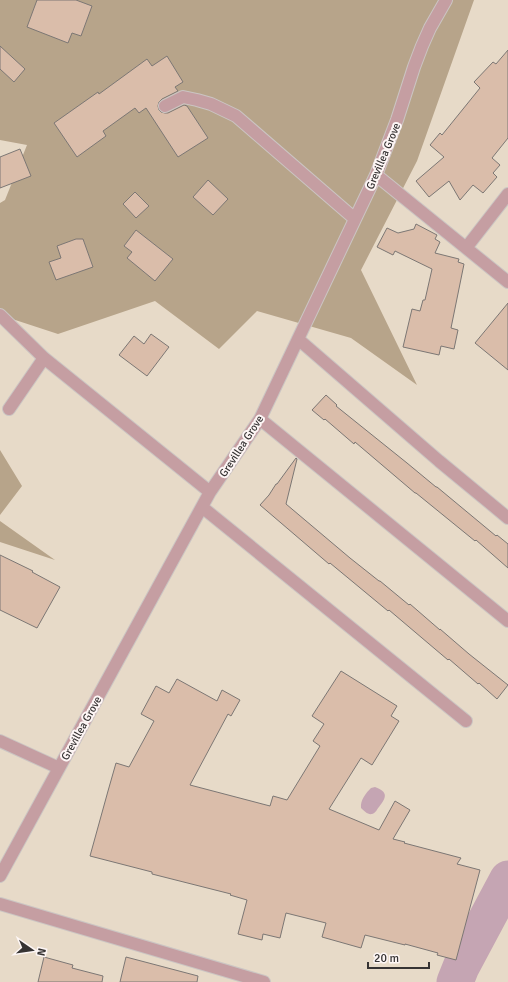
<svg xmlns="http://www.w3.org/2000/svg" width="508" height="982" viewBox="0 0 508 982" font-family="Signika,sans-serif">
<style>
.green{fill:#e7dac8}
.forest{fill:#b7a48a}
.water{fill:#c5a5b3}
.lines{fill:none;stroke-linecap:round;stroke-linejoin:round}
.river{stroke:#c5a5b3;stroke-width:37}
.building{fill:#dabdaa;stroke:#7c7774}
.minor-casing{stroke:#cbc5c3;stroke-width:14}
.minor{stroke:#c59ea2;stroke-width:12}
.labels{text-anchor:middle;stroke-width:4;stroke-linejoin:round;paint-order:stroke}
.street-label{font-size:11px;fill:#363333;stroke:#fdf6f5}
</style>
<rect width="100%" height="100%" fill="#f0e9e7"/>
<path class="green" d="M0,0H508V982H0Z"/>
<path class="forest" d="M0,0H474L417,161L361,270L417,385L351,338L257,311L219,349L155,301L58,334L0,315V203L5,200L27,145L0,140Z
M0,450L22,486L0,515Z
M0,521L55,560L0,542Z"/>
<path class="water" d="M375,787C389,792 386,798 379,807C377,809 376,813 372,814C368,815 364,811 361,808C360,800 366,793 371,788Z"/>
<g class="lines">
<path class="river" d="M455,982L461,967L508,879"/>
</g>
<path class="building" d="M37,0H76L92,6L81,36L72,33L68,43L27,27Z
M0,46L25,69L14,82L0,69Z
M508,50V138L492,158L500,165L493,173L497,177L483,193L473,185L460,200L449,181L429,197L416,181L444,157L430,145L440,133L442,135L480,88L474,82L493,62L496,64Z
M167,56L183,82L175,87L178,91L162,99L159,102L158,106L159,110L161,112L165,113H168L184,105L187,106L208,138L178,157L146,108L139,113L135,108L103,131L106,136L77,157L54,123L98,92L99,94L147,59L152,66Z
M20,149L31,176L0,188V157Z
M208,180L228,199L213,215L193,197Z
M135,192L149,206L136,218L123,204Z
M416,224L437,235L435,239L440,242L435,253L459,259L458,262L464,264L451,328L458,330L454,349L441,346L439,355L403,347L412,309L420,311L423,300H425L432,269L395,251L393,255L377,247L387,228L398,233L414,229Z
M136,230L173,259L155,281L127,258L132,252L124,246Z
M76,239H83L93,267L56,280L49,262L61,258L57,246Z
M508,303V370L475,343Z
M151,334L169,347L147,376L119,355L134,336L144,344Z
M326,395L337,405L336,406L407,463L436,487H437L496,536L497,535L508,544V568L476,540L475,541L416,493H415L355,442L354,444L325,419L324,420L312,410Z
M296,458L297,459L286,504L350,558L379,581H380L409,605L410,604L440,630V629L469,654L508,685L497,699L479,683L478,684L449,659L448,660L389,610L388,611L330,563L329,564L260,505L269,495L276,484H277Z
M0,555L33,571L32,572L60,587L37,628L0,610Z
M341,671L397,706L391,716L399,721L372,765L361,758L329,809L379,830L395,801L410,810L393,839L405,842L404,843L461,858L457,864L480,870L456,960L437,955L438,953L405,944V945L365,935L361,948L322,937L326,923L286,913L280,938L263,934L262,940L238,934L247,900L230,895L231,894L152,874V872L90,856L108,791L116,763L129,767L154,721L141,714L156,686L169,693L177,679L217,701L222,690L240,700L231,716L228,714L190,785L270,806L273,796L287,800L320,746L313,741L324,724L312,716Z
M44,957L73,965L72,968L103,976L102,982H38Z
M126,957L198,976L197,982H120Z"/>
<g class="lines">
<defs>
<path id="minor" d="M165,106L183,97L197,100L211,104L236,116L355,219
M376,175L508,282
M466,248L508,194
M0,315L44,358L210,492
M298,339L439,461L508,518
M9,409L44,358
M260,419L508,621
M202,507L466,721
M0,741L59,768
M0,876L210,492L260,419L376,175L397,120L414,67L422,46L430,28L446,0
M0,904L264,982"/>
</defs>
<use href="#minor" class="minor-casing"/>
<use href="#minor" class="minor"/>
</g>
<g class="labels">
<g class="street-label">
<text transform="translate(383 156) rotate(-67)" y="4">Grevillea Grove</text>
<text transform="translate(241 446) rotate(-57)" y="4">Grevillea Grove</text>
<text transform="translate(81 728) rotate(-61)" y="4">Grevillea Grove</text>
</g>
</g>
<g transform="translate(32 950) rotate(103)" stroke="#fdf6f5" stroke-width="3" paint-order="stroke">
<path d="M0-3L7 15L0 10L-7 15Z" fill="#363333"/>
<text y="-6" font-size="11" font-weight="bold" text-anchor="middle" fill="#363333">N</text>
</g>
<path d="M368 962v6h61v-6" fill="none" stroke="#363333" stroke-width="2"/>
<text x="374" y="962" font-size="12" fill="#363333" stroke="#fdf6f5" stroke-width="3" paint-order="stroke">20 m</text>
</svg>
